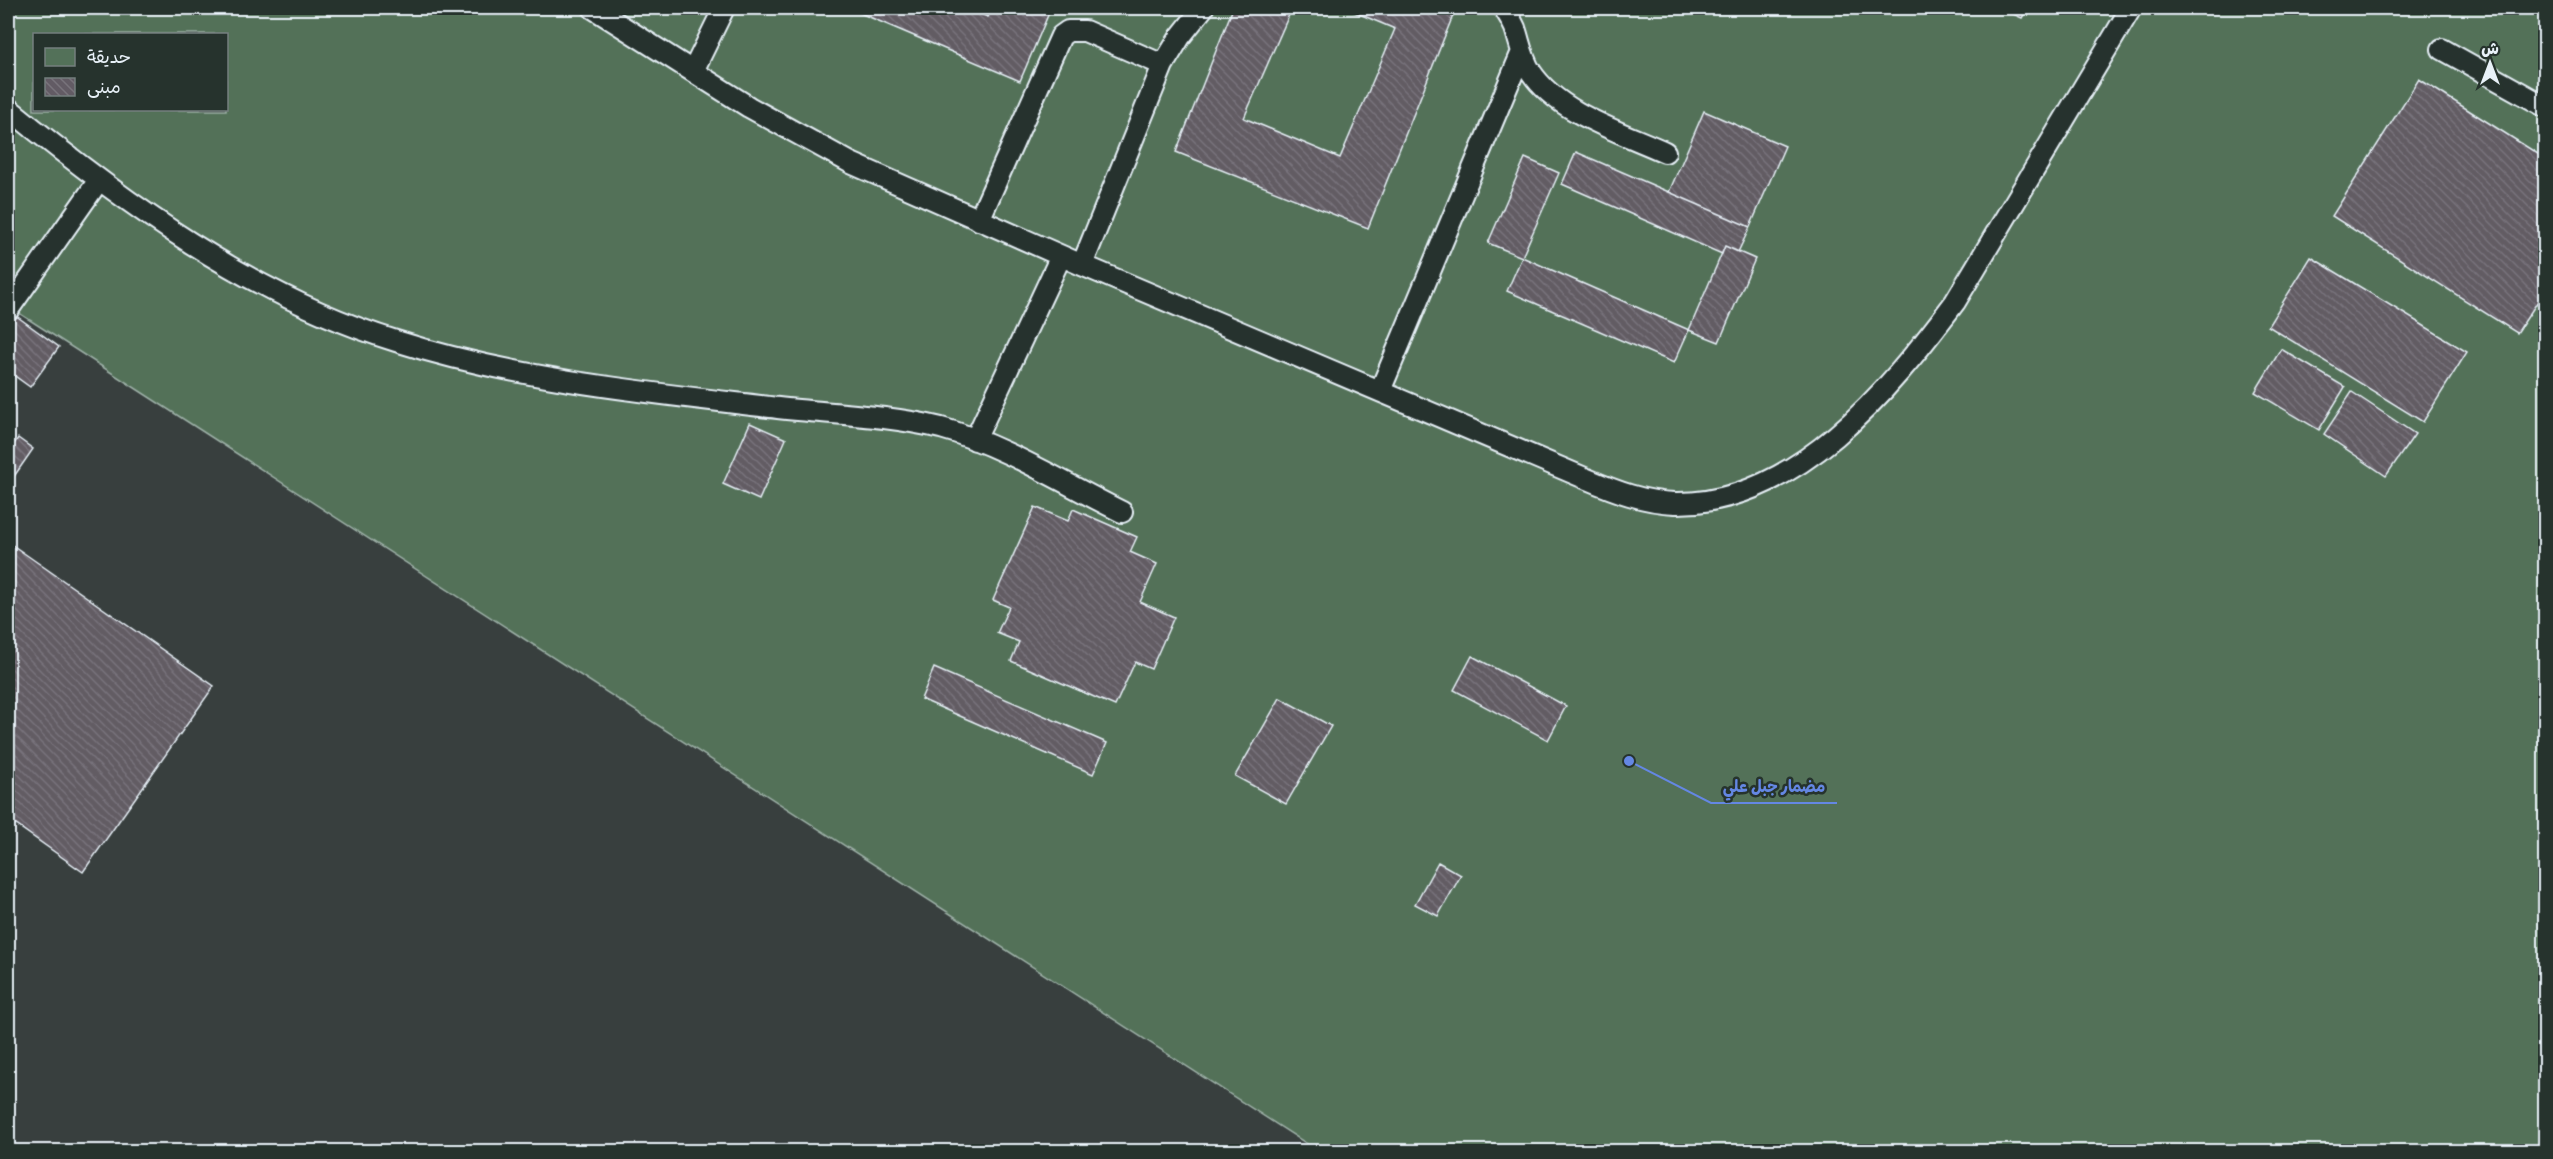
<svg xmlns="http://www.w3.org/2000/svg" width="2553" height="1159" viewBox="0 0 2553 1159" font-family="Pangolin,'Playpen Sans Arabic',sans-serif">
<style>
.green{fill:#537159;stroke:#9eb1a8;stroke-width:1.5;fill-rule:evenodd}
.building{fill:url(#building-back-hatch);stroke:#e8f1f8;stroke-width:1.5}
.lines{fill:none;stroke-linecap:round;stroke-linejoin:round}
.lane-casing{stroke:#e8f1f8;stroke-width:24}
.lane{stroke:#26332d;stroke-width:20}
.leader{fill:none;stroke:#6487e3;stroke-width:2}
.callout-dot{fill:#6487e3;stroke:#26332d;stroke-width:2}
.callout-label{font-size:16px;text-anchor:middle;font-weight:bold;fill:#6487e3;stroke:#26332d;stroke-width:5;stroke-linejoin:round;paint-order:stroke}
</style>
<defs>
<pattern id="building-back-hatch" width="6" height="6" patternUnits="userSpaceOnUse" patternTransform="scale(1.5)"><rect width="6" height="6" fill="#625b64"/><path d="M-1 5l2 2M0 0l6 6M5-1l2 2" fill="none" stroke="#78737b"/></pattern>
</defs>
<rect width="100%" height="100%" fill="#383f3e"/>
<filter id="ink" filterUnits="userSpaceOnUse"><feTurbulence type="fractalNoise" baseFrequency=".0167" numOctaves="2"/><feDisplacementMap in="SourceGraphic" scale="12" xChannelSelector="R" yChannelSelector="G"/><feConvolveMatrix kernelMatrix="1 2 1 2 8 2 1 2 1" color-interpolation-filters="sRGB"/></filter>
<g filter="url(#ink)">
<path class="green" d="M8,8H2545V1151H1318L8,306ZM34,34H226V110H34Z"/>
<path class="building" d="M854,8H965L988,17L992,8H1051L1020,81L853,10Z
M1233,8H1292L1244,118L1340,158L1395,29L1345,8H1456L1368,228L1176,152Z
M2000,8H2028L2022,18Z
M2419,79L2546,159V289L2517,333L2332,216Z
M1704,111L1785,146L1750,227L1669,192Z
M1576,152L1750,227L1738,252L1725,246L1722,254L1562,184Z
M1525,158L1559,173L1522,257L1488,243Z
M1725,246L1755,259L1719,342L1689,330Z
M1522,257L1689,330L1674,363L1507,291Z
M2311,257L2467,352L2423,422L2268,326Z
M15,315L59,347L30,387L8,371V325Z
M2281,349L2345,387L2319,430L2255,392Z
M2352,392L2415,434L2386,476L2324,434Z
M750,423L786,439L759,500L723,484Z
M18,438L33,449L8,485V453Z
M1035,507L1068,521L1073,509L1137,537L1130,552L1157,564L1140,602L1174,617L1151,669L1135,662L1115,706L1011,661L1019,642L997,633L1009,607L993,600Z
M8,542L214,686L83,872L8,819Z
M1472,656L1566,706L1548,740L1454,690Z
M934,668L1107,743L1093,774L921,699Z
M1280,698L1331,726L1286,804L1235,776Z
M1438,862L1461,875L1438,916L1415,904Z"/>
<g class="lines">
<defs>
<path id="lane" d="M593,8L749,107L851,163L1082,265L1587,479C1615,491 1644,502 1675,503C1796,505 1889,390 1955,302L2131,8
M1504,8C1508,14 1512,21 1515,28C1520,43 1522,58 1531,72C1558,113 1621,132 1665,152
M2442,49L2546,107
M693,71L724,8
M8,108C124,203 251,296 396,341C518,380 651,393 778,408C832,414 888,415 941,428C1003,445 1065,484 1122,512
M979,220L1061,36L1068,31H1085L1163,65
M1082,265L1163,65L1180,37L1203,8
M8,310L99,180
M1380,391L1521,54
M975,440L1061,256"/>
</defs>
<use href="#lane" class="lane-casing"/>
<use href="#lane" class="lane"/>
</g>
</g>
<path class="leader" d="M1629 761L1711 803H1837"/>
<circle class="callout-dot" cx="1629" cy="761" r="6"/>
<g class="callout-label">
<text x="1774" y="792">مضمار جبل علي</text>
</g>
<rect width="2553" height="1159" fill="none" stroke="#26332d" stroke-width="30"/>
<rect x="15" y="15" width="2523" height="1129" fill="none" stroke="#e8f1f8" stroke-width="2" filter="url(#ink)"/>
<rect x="33" y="33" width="195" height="78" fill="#26332d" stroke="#747f7e" stroke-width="1.5"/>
<rect x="45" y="48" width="30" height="18" fill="#537159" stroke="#747f7e" stroke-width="1.5"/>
<text x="87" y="63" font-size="18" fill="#e8f1f8">حديقة</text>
<rect x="45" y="78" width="30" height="18" fill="url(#building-back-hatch)" stroke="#747f7e" stroke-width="1.5"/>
<text x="87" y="93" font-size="18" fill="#e8f1f8">مبنى</text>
<g transform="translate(2490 63)" stroke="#26332d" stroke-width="4.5" paint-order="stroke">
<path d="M0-4.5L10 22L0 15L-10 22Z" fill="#e8f1f8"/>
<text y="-9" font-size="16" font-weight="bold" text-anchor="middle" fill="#e8f1f8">ش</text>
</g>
</svg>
